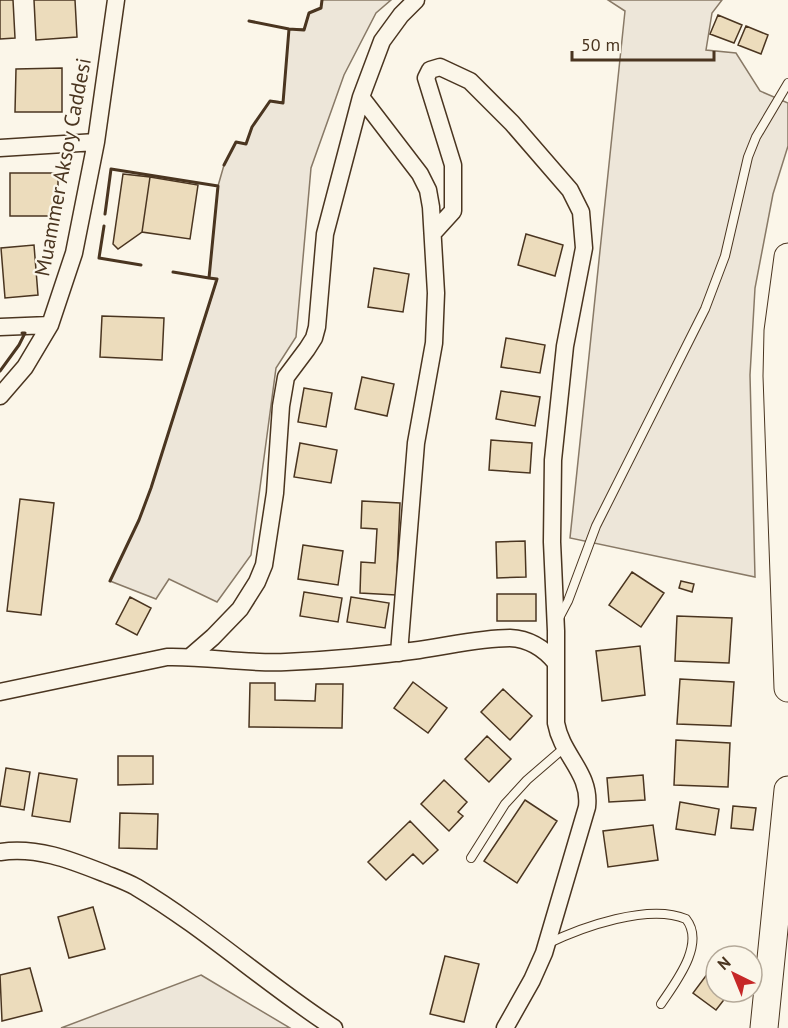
<svg xmlns="http://www.w3.org/2000/svg" width="788" height="1028" viewBox="0 0 788 1028" font-family="'PT Sans',sans-serif">
<style>
.green{fill:#ede6d9;stroke:#887966;stroke-width:1.5}
.building{fill:#ecdcbc;stroke:#4a3520;stroke-width:1.5}
.lines{fill:none;stroke-linecap:round;stroke-linejoin:round}
.service-casing{stroke:#4a3520;stroke-width:10}
.minor-casing{stroke:#4a3520;stroke-width:19}
.primary-casing{stroke:#4a3520;stroke-width:29}
.service{stroke:#fbf6e9;stroke-width:8}
.minor{stroke:#fbf6e9;stroke-width:16}
.primary{stroke:#fbf6e9;stroke-width:27}
.wall{stroke:#4a3520;stroke-width:3}
.labels{text-anchor:middle;stroke-width:4.5;stroke-linejoin:round;paint-order:stroke}
.street-label{font-size:21px;fill:#4a3520;stroke:#fbf6e9}
</style>
<rect width="100%" height="100%" fill="#fbf6e9"/>
<path class="green" d="M322,0H391L376,13L344,75L311,168L296,337L276,368L251,555L217,602L169,579L156,599L110,581L139,520L151,488L217,280L209,278L218,186L224,165L236,142L246,144L252,127L270,101L283,102L289,29H304L309,13L321,8Z
M608,0H722L712,13L706,50L736,53L760,91L788,103V146L773,194L755,288L750,375L755,577L570,538L625,11Z
M201,975L290,1028H61Z"/>
<path class="building" d="M0,0H13L15,38L0,39Z
M34,0H75L77,37L36,40Z
M718,15L742,25L734,43L710,34Z
M746,26L768,35L761,54L738,45Z
M62,68V112H15L16,69Z
M10,173H58V216H10Z
M123,174L150,177L142,232L118,249L113,244Z
M150,177L198,185L190,239L142,232Z
M526,234L563,245L555,276L518,265Z
M34,245L38,295L5,298L1,248Z
M374,268L409,274L403,312L368,307Z
M102,316L164,318L162,360L100,357Z
M506,338L545,345L540,373L501,367Z
M362,377L394,384L387,416L355,409Z
M304,388L332,393L326,427L298,422Z
M501,391L540,397L535,426L496,419Z
M491,440L532,443L530,473L489,470Z
M300,443L337,450L331,483L294,477Z
M20,499L54,503L41,615L7,611Z
M362,501L400,503L396,595L360,593L361,562L375,563L377,529L361,528Z
M525,541L526,577L497,578L496,542Z
M303,545L343,551L338,585L298,579Z
M632,572L664,593L641,627L609,605Z
M681,581L694,584L692,592L679,588Z
M304,592L342,598L338,622L300,616Z
M497,594H536V621H497Z
M130,597L151,608L137,635L116,624Z
M351,597L389,603L385,628L347,622Z
M677,616L732,618L729,663L675,661Z
M640,646L645,695L602,701L596,651Z
M680,679L734,682L731,726L677,724Z
M413,682L447,708L428,733L394,708Z
M250,683H275V700L315,701L316,684H343L342,728L249,727Z
M503,689L532,716L510,740L481,712Z
M487,736L511,759L489,782L465,759Z
M676,740L730,743L728,787L674,785Z
M118,756H153V784L118,785Z
M6,768L30,772L24,810L0,806Z
M39,773L77,779L70,822L32,816Z
M643,775L645,800L609,802L607,778Z
M444,780L467,802L458,812L463,816L449,831L421,804Z
M525,800L557,821L517,883L484,861Z
M680,802L719,809L715,835L676,829Z
M733,806L756,808L753,830L731,828Z
M120,813L158,814L157,849L119,848Z
M410,821L438,850L423,864L413,854L386,880L368,862Z
M653,825L658,860L608,867L603,831Z
M93,907L105,949L69,958L58,917Z
M445,956L479,964L464,1022L430,1014Z
M30,968L42,1011L2,1021L0,975Z
M711,969L716,973V992H730L716,1010L693,993Z"/>
<g class="lines">
<defs>
<path id="service" d="M558,620L568,601L596,526L705,309L725,256L748,157L756,137L788,83
M471,858L505,804L527,780L564,748
M547,944C582,927 649,903 686,919C706,944 675,983 661,1004"/>
<path id="minor" d="M361,97L420,174L428,190L431,207L436,293L434,343L416,443L399,653
M0,148L96,142
M433,233L453,211V165L426,78L430,70L440,67L470,81L512,123L570,190L581,212L584,248L565,346L553,460L552,542L556,631V723C562,756 591,773 587,807L544,953L532,980L505,1028
M0,327L50,325
M0,396L25,367L50,325L74,253L96,142L116,0
M190,657L213,637L240,609L257,582L264,565L275,493L281,406L286,377L307,349L314,338L317,327L325,234L361,97L382,41L401,15L416,0
M0,692L167,657C207,656 246,664 286,662C330,660 375,656 419,650C448,646 480,638 510,638C530,639 544,648 556,663
M0,852C37,846 73,861 106,874C116,878 127,882 136,887C205,928 266,984 334,1028"/>
<path id="primary" d="M788,257L778,331L777,376L788,688
M764,1028L788,790"/>
</defs>
<use href="#service" class="service-casing"/>
<use href="#minor" class="minor-casing"/>
<use href="#primary" class="primary-casing"/>
<use href="#service" class="service"/>
<use href="#minor" class="minor"/>
<use href="#primary" class="primary"/>
<path class="wall" d="M249,21L289,29L304,30L309,13L321,8L322,0
M224,165L236,142L246,144L252,127L270,101L283,103L289,29
M105,214L111,169L218,186L209,278L173,272
M104,226L99,258L141,265
M0,371L19,345L25,333H22
M110,581L139,520L151,488L217,279L209,278"/>
</g>
<g class="labels">
<g class="street-label">
<text transform="translate(63 167) rotate(-79)" y="7">Muammer Aksoy Caddesi</text>
</g>
</g>
<g transform="translate(734 974) rotate(317)"><circle r="28" fill="#fbf6e9" stroke="#b4a999" stroke-width="1.5"/>
<path d="M0-4.5L10 22L0 15L-10 22Z" fill="#c62828"/>
<text y="-9" font-size="16" font-weight="bold" text-anchor="middle" fill="#4a3520">N</text>
</g>
<path d="M572 51v9h142v-9" fill="none" stroke="#4a3520" stroke-width="3"/>
<text x="581" y="51" font-size="18" fill="#4a3520" stroke="#fbf6e9" stroke-width="4.5" paint-order="stroke">50 m</text>
</svg>
